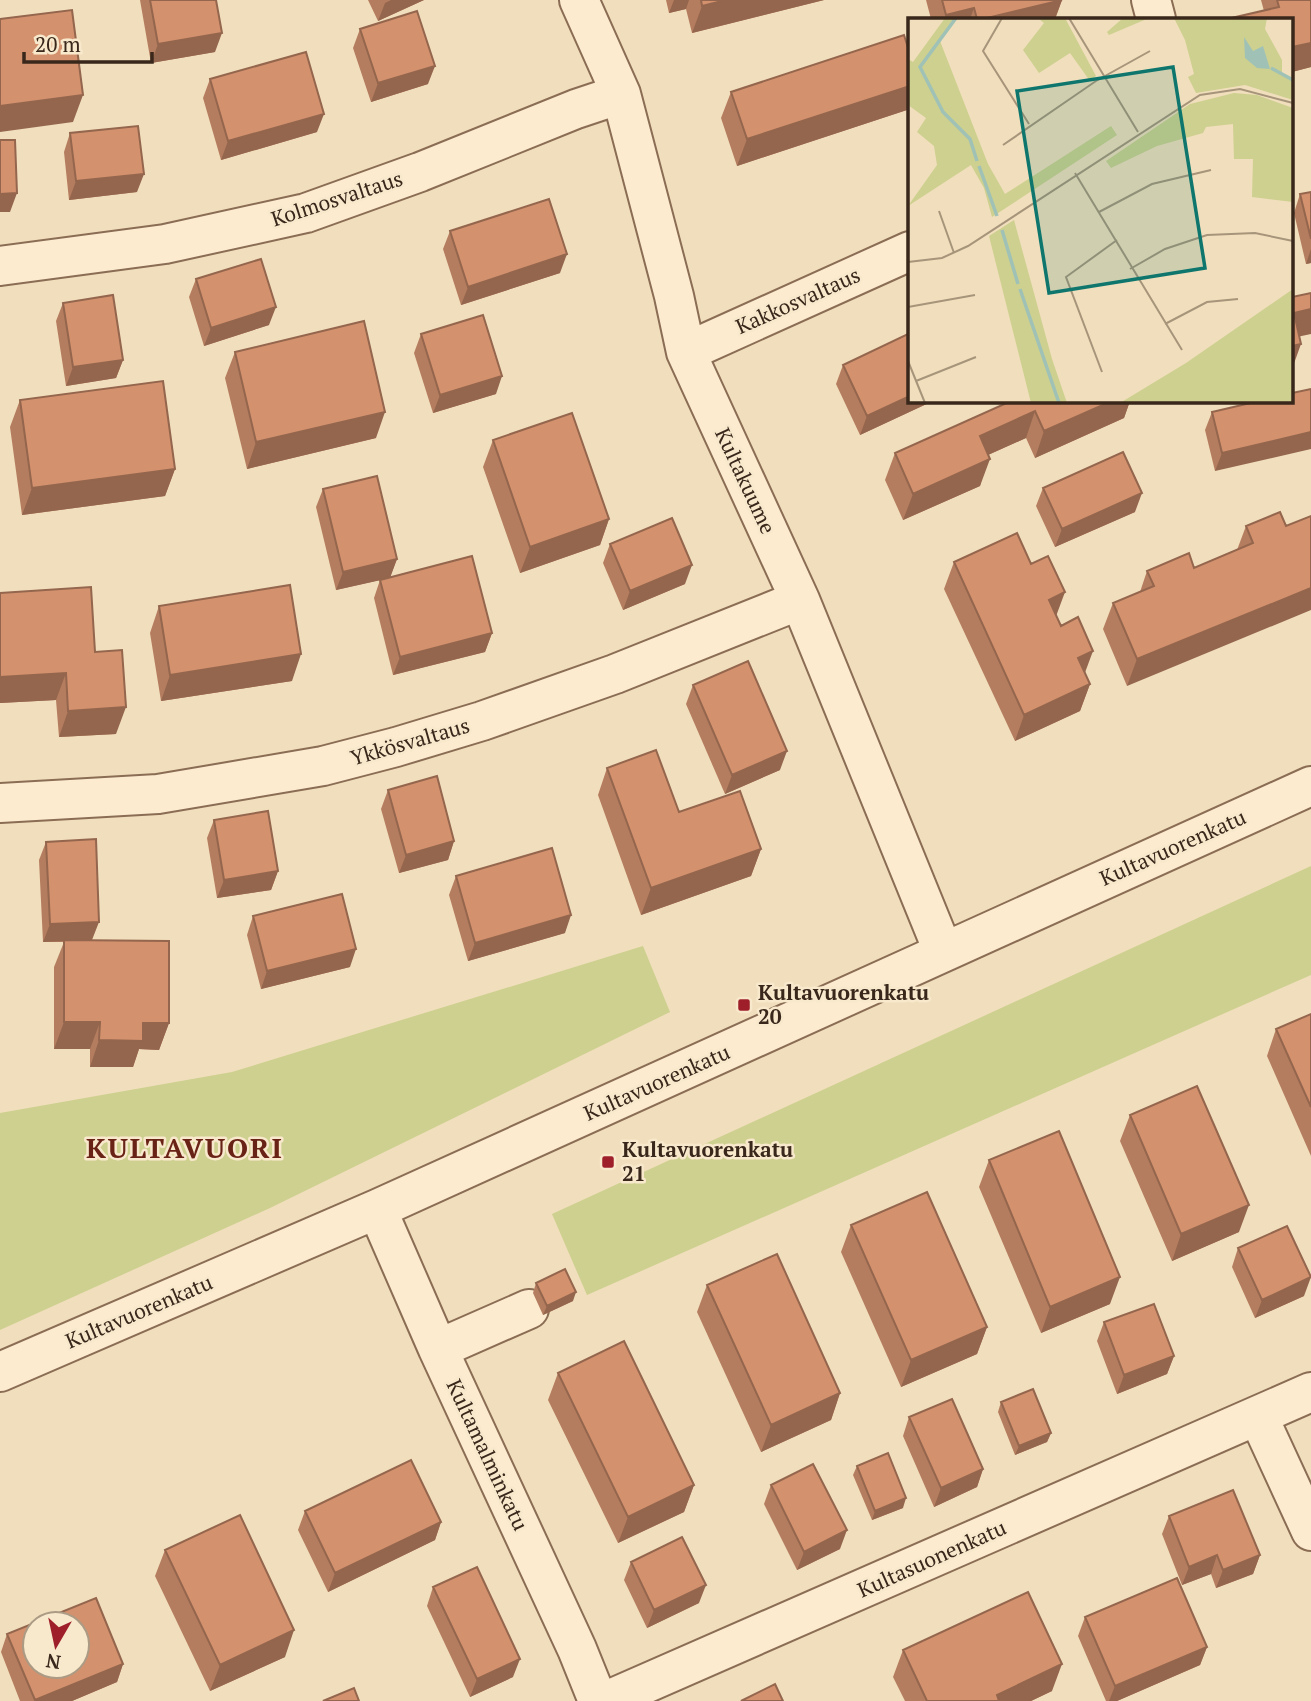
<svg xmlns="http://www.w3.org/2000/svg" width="1311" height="1701" viewBox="0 0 1311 1701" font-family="'PT Serif',serif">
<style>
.green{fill:#cdd08f}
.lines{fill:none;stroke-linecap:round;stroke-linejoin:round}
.minor-casing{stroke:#8a6d54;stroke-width:42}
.minor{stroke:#fcebcf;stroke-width:38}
.wall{fill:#b57d5f}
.shaded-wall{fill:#94664d}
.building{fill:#d3916e;stroke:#94664d;stroke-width:2;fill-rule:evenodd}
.poi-dot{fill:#9e1f29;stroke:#f8e8cc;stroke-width:2.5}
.labels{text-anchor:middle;stroke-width:5;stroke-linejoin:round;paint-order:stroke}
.street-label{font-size:21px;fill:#38271a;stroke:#f8e8cc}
.poi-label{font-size:21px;font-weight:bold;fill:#38271a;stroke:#f8e8cc;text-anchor:start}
.district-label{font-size:28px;font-weight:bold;letter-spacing:2px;fill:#682216;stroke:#f8e8cc}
.inset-river{fill:none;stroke:#a0c2b6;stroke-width:3.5}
.inset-road{fill:none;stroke:#a7957b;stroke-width:2}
.view{fill:#0f766e;fill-opacity:0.15;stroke:#0f766e;stroke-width:3.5}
.inset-edge{fill:none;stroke:#38271a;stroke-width:3.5}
</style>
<rect width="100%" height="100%" fill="#f1debc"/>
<path class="green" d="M1311,866V975L587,1295L552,1214Z
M643,946L670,1012L270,1208L0,1330V1113L232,1072Z"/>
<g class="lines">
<defs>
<path id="minor" d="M579,0L621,94L674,296L686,352L800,600L943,951
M1151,0L1156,19
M0,266L165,244L306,213L420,172L576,109L621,94
M686,352L910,251
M0,803L158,794L323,766L396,747L482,721L615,674L800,600
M377,1209L438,1349L577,1649L598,1701
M438,1349L529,1309
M0,1372L377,1209L1311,786
M1258,1416L1311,1531
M606,1701L1311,1392"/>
</defs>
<use href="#minor" class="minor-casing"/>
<use href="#minor" class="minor"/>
</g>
<path class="wall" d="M140,0H216L215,52L151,63Z
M368,0H424L378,21Z
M666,0H824L692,33L686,9L669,13Z
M926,0H1062L1055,19H931Z
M1261,0H1311V67L1292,72L1264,11Z
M360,29L428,84L371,102L353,48Z
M210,79L317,132L221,160L203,98Z
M731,92L910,109L737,166L721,118Z
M70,133L137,192L69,200L64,152Z
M1311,192V263L1306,264L1294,213L1300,194Z
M450,231L560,273L461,305L443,249Z
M196,279L269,325L204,346L189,297Z
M63,303L123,360L116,378L66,386L56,321Z
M421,334L496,394L433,413L414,353Z
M235,352L376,438L247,469L225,378Z
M843,365L910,401H933L860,435L836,384Z
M1311,389L1215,471L1205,430L1212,412Z
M20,400L175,469L165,496L22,515L10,427Z
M1011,401H1130L1124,418L1035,458L1026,438L988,455L980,486L903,520L885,480L895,453Z
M493,440L609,519L600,545L520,573L483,467Z
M1043,488L1135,512L1055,547L1036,506Z
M323,489L397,559L390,577L492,633L485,652L393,675L374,598L380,580L336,590L316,507Z
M1280,512L1127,686L1103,629L1113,603L1140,592L1147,571L1194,568L1237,550L1246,526Z
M610,544L685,584L623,610L603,563Z
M954,562L1056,616L1090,684L1080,711L1015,741L944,589Z
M0,593L95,652L116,734L59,737L56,700L0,703Z
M159,606L292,681L161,701L150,633Z
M693,685L780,770L725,794L686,704Z
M607,768L679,812L761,849L751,876L641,915L598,795Z
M388,790L454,841L448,860L399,873L381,809Z
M214,820L278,871L271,890L217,898L207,838Z
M46,842L92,940L169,1023L159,1050L139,1049L133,1067H90V1049H54V967L64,942H43L39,860Z
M456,876L565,933L468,961L449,895Z
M253,916L350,967L261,989L247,935Z
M1311,1014V1156L1267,1056L1276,1029Z
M1130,1115L1239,1232L1172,1261L1120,1141Z
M989,1160L1110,1304L1041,1333L979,1187Z
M851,1225L987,1327L977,1354L901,1387L841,1252Z
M1238,1248L1304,1296L1255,1318L1232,1267Z
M536,1283L573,1301L543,1315L533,1293Z
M707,1285L840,1393L831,1420L761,1452L697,1312Z
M1104,1322L1174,1356L1167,1374L1117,1394L1097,1341Z
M558,1373L694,1485L684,1512L618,1543L548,1400Z
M1001,1402L1051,1433L1047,1442L1015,1455L998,1412Z
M909,1417L983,1469L977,1487L934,1507L903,1436Z
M857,1466L903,1508L872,1520L853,1475Z
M771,1485L840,1549L797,1570L764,1504Z
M305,1511L441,1522L435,1540L328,1592L298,1530Z
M1169,1516L1260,1555L1253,1574L1216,1588L1211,1574L1182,1585L1162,1534Z
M165,1550L285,1657L210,1691L155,1576Z
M631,1562L699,1603L647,1628L624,1580Z
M433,1587L513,1677L470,1697L427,1606Z
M1085,1617L1207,1647L1200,1665L1117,1701H1106L1078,1636Z
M7,1634L123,1664L117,1682L72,1701H20L1,1652Z
M903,1650L1052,1691L1031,1701H905L893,1677Z"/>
<path class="shaded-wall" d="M391,0H424L378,21L385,3Z
M674,0H689L686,9L669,13Z
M726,0H824L692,33L702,6Z
M1062,0L1055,19H983Z
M974,8L970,19H945L946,15Z
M222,33L215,52L151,63L158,44Z
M1311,43V67L1292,72V47Z
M435,66L428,84L371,102L378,83Z
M910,86V109L737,166L747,139Z
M83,95L73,122L0,132V106Z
M324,114L317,132L221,160L228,141Z
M144,174L137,192L69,200L76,181Z
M17,193L10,212H0V194Z
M1311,249V263L1306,264Z
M567,254L560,273L461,305L468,287Z
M276,307L269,325L204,346L211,328Z
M1311,309V334L1292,338L1294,313Z
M1301,344L1292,369V346Z
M123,360L116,378L66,386L73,367Z
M502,376L496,394L433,413L440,395Z
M910,396V401H933L860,435L867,416Z
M1112,401H1130L1124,418L1035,458L1044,431Z
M1035,411L1026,438L970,463L980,436Z
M385,412L376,438L247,469L256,442Z
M1311,432V449L1215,471L1222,453Z
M990,459L980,486L903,520L913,494Z
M175,469L165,496L22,515L32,488Z
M1142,493L1135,512L1055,547L1062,529Z
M609,519L600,545L520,573L530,547Z
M397,559L390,578L336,590L343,572Z
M692,565L685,584L623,610L630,591Z
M1311,588V610L1127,686L1137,659Z
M1065,592L1055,619L1049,600Z
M492,633L485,652L393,675L400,657Z
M1093,651L1083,678L1078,658Z
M301,654L292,681L161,701L170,675Z
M66,673L56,700L0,703V677Z
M1090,684L1080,711L1015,741L1024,715Z
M126,707L116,734L59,737L68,711Z
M787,751L780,770L725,794L732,775Z
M454,841L448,860L399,873L406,855Z
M761,849L751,876L641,915L651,888Z
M278,871L271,890L217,898L224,880Z
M571,915L565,933L468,961L475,943Z
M99,922L92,940L43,942L50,924Z
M356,949L350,967L261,989L267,971Z
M64,1022H100L90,1049H54Z
M143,1023H169L159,1050L139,1049L133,1067H90L99,1040Z
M1249,1205L1239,1232L1172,1261L1181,1234Z
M1120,1277L1110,1304L1041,1333L1050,1307Z
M1311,1277L1304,1296L1255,1318L1262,1300Z
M576,1292L573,1301L543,1315L547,1306Z
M987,1327L977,1354L901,1387L911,1360Z
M1174,1356L1167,1374L1117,1394L1124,1375Z
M840,1393L831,1420L761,1452L771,1425Z
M1051,1433L1047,1442L1015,1455L1019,1446Z
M983,1469L977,1487L934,1507L941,1488Z
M694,1485L684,1512L618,1543L628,1517Z
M906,1498L903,1508L872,1520L875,1511Z
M441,1522L435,1540L328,1592L335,1573Z
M847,1530L840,1549L797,1570L804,1552Z
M1217,1555L1211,1574L1182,1585L1189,1567Z
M1260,1555L1253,1574L1216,1588L1223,1570Z
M706,1585L699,1603L647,1628L654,1610Z
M294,1630L285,1657L210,1691L220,1665Z
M1207,1647L1200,1665L1117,1701H1109L1115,1686Z
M520,1659L513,1677L470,1697L477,1679Z
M123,1664L117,1682L72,1701H34Z
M1062,1664L1052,1691L1031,1701H995L997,1695Z"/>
<path class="building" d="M150,0H216L222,33L158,44Z
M701,0H726L702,6Z
M942,0H1062L983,19H977L974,8L946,15Z
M1277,0H1311V43L1292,47V19H1227L1279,7Z
M72,10L83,95L0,106V19Z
M417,11L435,66L378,83L360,29Z
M904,35L910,54V86L747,139L731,92Z
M306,52L324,114L228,141L210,79Z
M138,126L144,174L76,181L70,133Z
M0,140H15L17,193L0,194Z
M1311,192V239L1300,194Z
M549,199L567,254L468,287L450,231Z
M261,259L276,307L211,328L196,279Z
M1311,293V309L1294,313L1301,344L1292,346V297Z
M113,295L123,360L73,367L63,303Z
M483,315L502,376L440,395L421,334Z
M364,321L385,412L256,442L235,352Z
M910,333V396L867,416L843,365Z
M163,381L175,469L32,488L20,400Z
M1311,389V432L1222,453L1212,412L1259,401H1292V393Z
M1011,401H1112L1044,431L1035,411L980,436L990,459L913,494L895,453Z
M572,413L609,519L530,547L493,440Z
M1123,452L1142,493L1062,529L1043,488Z
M377,476L397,559L343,572L323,489Z
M1280,512L1286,526L1311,516V588L1137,659L1113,603L1154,586L1147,571L1189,553L1194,568L1253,543L1246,526Z
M672,518L692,565L630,591L610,544Z
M1017,533L1031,564L1048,556L1065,592L1049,600L1061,626L1078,617L1093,651L1078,658L1090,684L1024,715L954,562Z
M472,556L492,633L400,657L380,580Z
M290,585L301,654L170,675L159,606Z
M91,587L95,652L122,650L126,707L68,711L66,673L0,677V593Z
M748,661L787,751L732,775L693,685Z
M656,750L679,812L740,791L761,849L651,888L607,768Z
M437,776L454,841L406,855L388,790Z
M268,811L278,871L224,880L214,820Z
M96,839L99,922L50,924L46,842Z
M552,848L571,915L475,943L456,876Z
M342,894L356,949L267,971L253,916Z
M64,940L169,941V1023H143V1041L99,1040L100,1022H64Z
M1311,1014V1107L1276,1029Z
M1197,1086L1249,1205L1181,1234L1130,1115Z
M1059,1131L1120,1277L1050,1307L989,1160Z
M927,1192L987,1327L911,1360L851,1225Z
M1287,1226L1311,1277L1262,1300L1238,1248Z
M777,1254L840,1393L771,1425L707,1285Z
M565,1269L576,1292L547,1306L536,1283Z
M1154,1304L1174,1356L1124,1375L1104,1322Z
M624,1341L694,1485L628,1517L558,1373Z
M1033,1389L1051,1433L1019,1446L1001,1402Z
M952,1399L983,1469L941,1488L909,1417Z
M888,1453L906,1498L875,1511L857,1466Z
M411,1460L441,1522L335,1573L305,1511Z
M813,1464L847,1530L804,1552L771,1485Z
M1233,1490L1260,1555L1223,1570L1217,1555L1189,1567L1169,1516Z
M240,1515L294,1630L220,1665L165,1550Z
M682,1537L706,1585L654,1610L631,1562Z
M477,1567L520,1659L477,1679L433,1587Z
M1177,1578L1207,1647L1115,1686L1085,1617Z
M1028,1592L1062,1664L997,1695L999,1701H927L903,1650Z
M96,1598L123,1664L35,1700L7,1634ZM35,1624H77V1666H35Z
M775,1684L783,1701H741Z
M354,1688L359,1701H323Z"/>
<g class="poi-dot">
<rect x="737" y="998" width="14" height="14" rx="3.5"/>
<rect x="601" y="1155" width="14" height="14" rx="3.5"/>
</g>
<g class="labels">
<g class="street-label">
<text transform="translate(337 199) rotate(-18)" y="7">Kolmosvaltaus</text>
<text transform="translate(798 301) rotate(-24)" y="7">Kakkosvaltaus</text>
<text transform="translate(745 481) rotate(65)" y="7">Kultakuume</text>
<text transform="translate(410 742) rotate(-16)" y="7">Ykkösvaltaus</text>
<text transform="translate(1173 848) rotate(-24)" y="7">Kultavuorenkatu</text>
<text transform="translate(657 1083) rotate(-24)" y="7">Kultavuorenkatu</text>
<text transform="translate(139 1312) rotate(-23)" y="7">Kultavuorenkatu</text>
<text transform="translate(487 1455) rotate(65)" y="7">Kultamalminkatu</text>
<text transform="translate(932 1559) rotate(-24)" y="7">Kultasuonenkatu</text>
</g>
<g class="poi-label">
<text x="758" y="1000">Kultavuorenkatu<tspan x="758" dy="24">20</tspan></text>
<text x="622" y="1157">Kultavuorenkatu<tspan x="622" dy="24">21</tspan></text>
</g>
<g class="district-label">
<text x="185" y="1158">KULTAVUORI</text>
</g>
</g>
<g transform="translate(908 18)">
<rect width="385" height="385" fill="#f1debc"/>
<path d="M37,0H48L32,23L80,146L97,176L203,108L209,117L84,199L76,170L63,147L0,188L29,147L26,128L9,114L18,100L0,87V41L5,44ZM130,0H157L188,58L182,63L162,35L131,55L115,32L136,5ZM215,0H241L201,17L199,14ZM266,0H359L357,11L374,42V55L385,60V82L337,67L288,75L280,59L286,56L277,22ZM326,75L349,77L385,90V184L344,179L345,141H326L325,106L298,109L295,115L249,128L203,150L198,143L282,86ZM106,202L144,341L159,385H123L81,218ZM385,271V385H212L278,345Z" fill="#cdd08f"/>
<path d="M336,19L345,33L355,28L362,51L349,50L337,40Z" fill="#a0c2b6"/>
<path class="inset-river" d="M48,0L12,49L35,94L62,121L69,143M363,50L385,62M71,148L89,198M94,212L110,266M112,271L151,385"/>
<path class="inset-road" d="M94,0L75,33L121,106M161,0L230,114M95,127L188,63L242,33M167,155L274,332M31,193L46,235M191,194L244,166L303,152M0,244L34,240L60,228L292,77L332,71L385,85M222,251L257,231L299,217L347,215L385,223M0,289L67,277M257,306L299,284L330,281M0,343L17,385M194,354L158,259L209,222M8,363L68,339"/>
<path class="view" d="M265,49L297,250L141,275L109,73Z"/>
<rect width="385" height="385" class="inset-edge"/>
</g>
<g transform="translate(56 1645) rotate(189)"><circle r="33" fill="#f8e8cc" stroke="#ab9b85" stroke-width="2"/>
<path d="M0-5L12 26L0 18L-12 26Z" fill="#9e1f29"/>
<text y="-10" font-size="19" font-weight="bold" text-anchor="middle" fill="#38271a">N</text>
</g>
<path d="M24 52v10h128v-10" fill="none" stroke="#38271a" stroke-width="3.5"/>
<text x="35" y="52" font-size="21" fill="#38271a" stroke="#f8e8cc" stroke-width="5" paint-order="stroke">20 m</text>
</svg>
